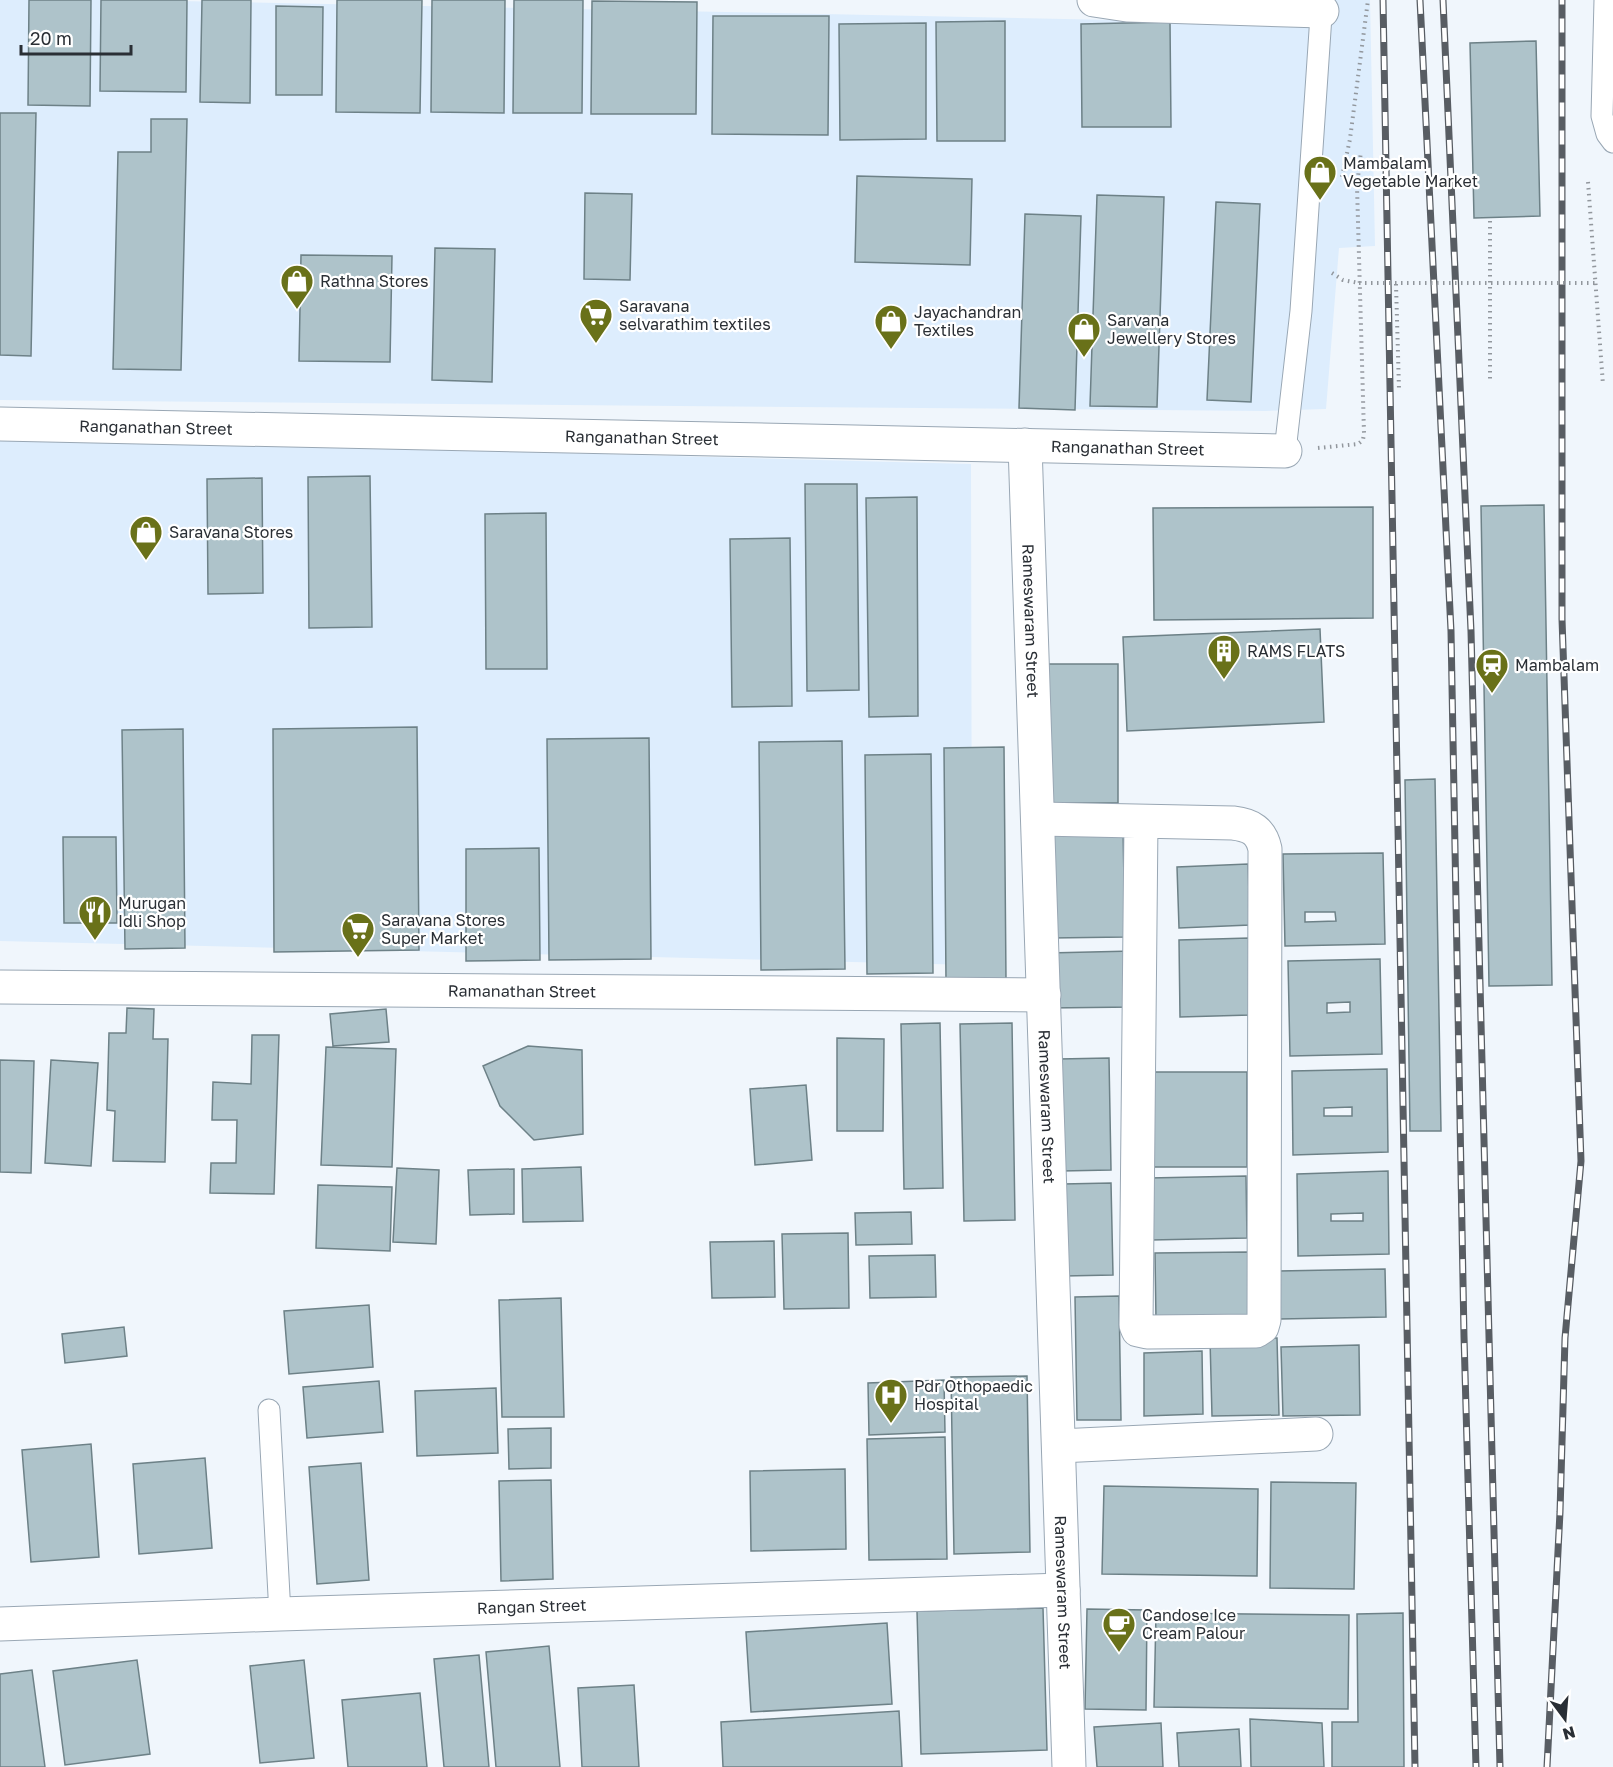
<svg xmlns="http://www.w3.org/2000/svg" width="1613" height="1767" viewBox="0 0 1613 1767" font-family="'Golos Text',sans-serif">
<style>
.built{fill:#ddedfd}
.building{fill:#aec3ca;stroke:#6d8187;stroke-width:1.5;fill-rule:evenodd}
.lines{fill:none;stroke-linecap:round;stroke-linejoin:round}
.lane-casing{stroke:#99a7b4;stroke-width:23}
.street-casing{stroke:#99a7b4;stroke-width:35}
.path{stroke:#92979d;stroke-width:4;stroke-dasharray:1.5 4.5;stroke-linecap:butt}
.lane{stroke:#fff;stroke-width:21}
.street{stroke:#fff;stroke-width:33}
.rail-casing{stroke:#585d63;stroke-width:7}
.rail{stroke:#fff;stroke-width:4.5;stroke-dasharray:14;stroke-linecap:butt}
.path-bridge{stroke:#92979d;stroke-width:4;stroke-dasharray:1.5 4.5;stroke-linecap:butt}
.labels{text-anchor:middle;stroke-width:4.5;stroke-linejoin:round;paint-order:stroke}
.poi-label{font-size:16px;fill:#2a2f35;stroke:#fff;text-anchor:start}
.street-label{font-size:16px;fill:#2a2f35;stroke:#fff}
</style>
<rect width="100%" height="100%" fill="#f0f6fc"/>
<path class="built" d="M0,0H128L1314,24L1315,0H1370L1375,246L1339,248L1326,409L1265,411L0,400Z
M0,438L971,464L972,965L0,941Z"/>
<path class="building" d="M29,0H91L90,106L28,105Z
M101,0H187L186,92L100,91Z
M202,0H251L250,103L200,102Z
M337,0H422L420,113L336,112Z
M432,0H505L504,113L431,112Z
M514,0H583L582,113H513Z
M592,1L697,2L696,114H591Z
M276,6L323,7L322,95H276Z
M713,16H829L828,135L712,134Z
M1005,21V141H937L936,22Z
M1170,22L1171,127H1082L1081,24Z
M926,23V139L840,140L839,24Z
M1536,41L1540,216L1474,218L1470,43Z
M0,113H36L31,356L0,355Z
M151,119H187L181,370L113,369L118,152H151Z
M857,176L972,179L970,265L855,262Z
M585,193L632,194L630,280L584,279Z
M1097,195L1164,197L1157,407L1090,406Z
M1216,202L1260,204L1251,402L1207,400Z
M1025,214L1081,216L1075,410L1019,408Z
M435,248L495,249L492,382L432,380Z
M301,255L392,256L390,362L299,361Z
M370,476L372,627L309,628L308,477Z
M262,478L263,593L208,594L207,479Z
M805,484H857L859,690L807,691Z
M917,497L918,716L869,717L866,498Z
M1544,505L1552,985L1489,986L1481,506Z
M1373,507V618L1154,620L1153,508Z
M546,513L547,669H486L485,514Z
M790,538L792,706L732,707L730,539Z
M1320,629L1324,722L1127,731L1123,637Z
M1047,664H1118V803H1046Z
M417,727L419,950L274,952L273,729Z
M183,729L185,948L125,949L122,730Z
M649,738L651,959L549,960L547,739Z
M842,741L845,969L761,970L759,742Z
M1004,747L1006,980H946L944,748Z
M931,754L933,973L867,974L865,755Z
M1435,779L1441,1131H1410L1405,780Z
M1123,828L1125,937L1051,938L1049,830Z
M63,837H116L117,923H64Z
M539,848L540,960L466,961V849Z
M1383,853L1385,944L1285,946L1283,854ZM1305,912H1335L1336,921L1305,922Z
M1248,864L1250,925L1179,928L1177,867Z
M1249,938L1250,1015L1180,1017L1179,940Z
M1133,951L1134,1007L1048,1008V953Z
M1380,959L1382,1054L1290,1056L1288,961ZM1350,1002V1012L1327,1013V1003Z
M127,1008L154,1009L153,1039H168L165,1162L113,1161L115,1111L107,1110L109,1033H126Z
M386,1009L389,1042L333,1046L330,1014Z
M940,1023L943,1188L904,1189L901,1024Z
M1012,1023L1015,1220L964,1221L960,1024Z
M252,1035H279L274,1194L210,1193L211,1163H236L237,1120H212L213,1082L251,1084Z
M837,1038L884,1039L883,1131H837Z
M528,1046L582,1050L583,1134L534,1140L500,1106L483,1066Z
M326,1047L396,1049L392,1167L321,1165Z
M1109,1058L1111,1170L1061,1171L1059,1059Z
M0,1060L34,1061L31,1173L0,1172Z
M51,1060L98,1063L91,1166L45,1163Z
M1387,1069L1388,1152L1293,1155L1292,1071ZM1352,1107V1116H1324V1108Z
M1154,1072H1247V1167H1154Z
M806,1085L812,1160L755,1165L750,1089Z
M581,1167L583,1221L523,1222L522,1169Z
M397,1168L439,1170L436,1244L393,1242Z
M514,1169V1214L470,1215L468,1170Z
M1388,1171L1389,1254L1298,1256L1297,1174ZM1363,1213V1221H1331V1214Z
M1246,1176L1247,1238L1151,1240L1149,1178Z
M1111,1183L1113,1275L1064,1276L1063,1184Z
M318,1185L392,1187L390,1251L316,1248Z
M911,1212L912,1244L856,1245L855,1213Z
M848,1233L849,1308L784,1309L782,1234Z
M774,1241L775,1297L712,1298L710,1242Z
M1248,1252L1250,1319L1156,1320L1155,1253Z
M935,1255L936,1297L870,1298L869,1256Z
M1385,1269L1386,1317L1280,1319L1279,1271Z
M1119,1296L1121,1420H1077L1075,1297Z
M561,1298L564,1417H502L499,1300Z
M369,1305L373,1367L289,1374L284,1311Z
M124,1327L127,1356L65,1363L62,1334Z
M1277,1338L1279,1415L1212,1416L1210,1339Z
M1359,1345L1360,1415L1283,1416L1281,1347Z
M1202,1351L1203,1414L1144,1416V1353Z
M1027,1376L1030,1552L954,1554L951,1377Z
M944,1380L945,1432L869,1435L868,1383Z
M379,1381L383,1432L307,1438L303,1387Z
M496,1388L498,1453L417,1456L415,1391Z
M551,1428V1468L509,1469L508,1429Z
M945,1437L947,1559L869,1560L867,1439Z
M91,1444L99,1557L31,1562L22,1450Z
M205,1458L212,1548L139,1554L133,1464Z
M361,1463L369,1580L317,1584L309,1467Z
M845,1469L846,1549L751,1551L750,1471Z
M551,1480L553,1579L501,1581L499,1481Z
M1271,1482L1356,1483L1354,1589L1270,1588Z
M1104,1486L1258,1489L1257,1576L1102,1574Z
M1043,1608L1047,1750L921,1754L917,1611Z
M1087,1609L1147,1610L1146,1710L1085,1709Z
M1156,1613L1349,1615L1348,1709L1154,1707Z
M1403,1613L1404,1767H1332V1722H1358L1357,1614Z
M887,1623L892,1704L751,1712L746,1632Z
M549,1646L560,1767H496L486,1652Z
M479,1655L489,1767H444L434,1659Z
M137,1660L150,1754L65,1765L53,1671Z
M304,1660L314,1758L260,1763L250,1666Z
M32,1670L45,1767H0V1674Z
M634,1685L639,1767H582L578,1688Z
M420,1693L427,1767H348L342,1700Z
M899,1711L902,1767H723L721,1722Z
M1250,1719L1322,1723L1324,1767H1251Z
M1161,1723L1163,1767H1097L1094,1727Z
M1239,1729L1241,1767H1179L1177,1733Z"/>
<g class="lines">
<defs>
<path id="lane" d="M1605,0L1602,116L1607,134L1613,142
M1285,451L1301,311L1322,1
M269,1410L280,1614"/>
<g id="street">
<path d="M1094,0L1127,5L1322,11"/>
<path id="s1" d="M0,424L1285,451"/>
<path id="s2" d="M1025,445L1069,1767"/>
<path d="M1039,819L1233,823C1251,825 1261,831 1265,849L1264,1320L1262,1327L1256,1331L1147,1332L1138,1330L1136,1325L1141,822"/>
<path id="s3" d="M0,987L1044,995"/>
<path d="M1059,1446L1316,1434"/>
<path id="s4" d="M0,1624L280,1614L1063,1590"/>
</g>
</defs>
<use href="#lane" class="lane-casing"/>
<use href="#street" class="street-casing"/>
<path class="path" d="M1342,177L1350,139L1368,0
M1588,182L1603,385
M1490,221V383
M1332,273L1343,280L1359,283
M1396,284L1399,389
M1318,448L1358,444L1363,440L1364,433L1357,186L1361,151"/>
<use href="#lane" class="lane"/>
<use href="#street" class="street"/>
<defs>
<path id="rail" d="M1383,0L1415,1767
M1420,0L1451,631L1464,1336L1476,1767
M1443,0L1471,631L1500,1767
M1547,1767L1560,1512L1565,1338L1581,1161L1562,619V0"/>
</defs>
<use href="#rail" class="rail-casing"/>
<use href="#rail" class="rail"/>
<path class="path-bridge" d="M1359,283H1595"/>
</g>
<defs>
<symbol id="shop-pin" viewBox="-11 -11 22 30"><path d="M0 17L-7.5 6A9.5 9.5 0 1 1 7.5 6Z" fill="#697119" stroke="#fff"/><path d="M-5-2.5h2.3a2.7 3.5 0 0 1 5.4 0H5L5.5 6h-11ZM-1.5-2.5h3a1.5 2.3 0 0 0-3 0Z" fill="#fff"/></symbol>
<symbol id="supermarket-pin" viewBox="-11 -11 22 30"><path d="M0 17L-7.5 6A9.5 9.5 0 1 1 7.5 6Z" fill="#697119" stroke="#fff"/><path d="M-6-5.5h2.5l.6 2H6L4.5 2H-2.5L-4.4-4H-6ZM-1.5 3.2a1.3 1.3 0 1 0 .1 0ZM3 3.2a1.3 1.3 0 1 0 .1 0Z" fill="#fff"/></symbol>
<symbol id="building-pin" viewBox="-11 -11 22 30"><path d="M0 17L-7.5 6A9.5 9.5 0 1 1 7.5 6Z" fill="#697119" stroke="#fff"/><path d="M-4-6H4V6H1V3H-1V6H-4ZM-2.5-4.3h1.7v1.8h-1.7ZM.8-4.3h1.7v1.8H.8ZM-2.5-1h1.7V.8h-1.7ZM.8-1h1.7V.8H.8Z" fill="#fff"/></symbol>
<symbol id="station-pin" viewBox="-11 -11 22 30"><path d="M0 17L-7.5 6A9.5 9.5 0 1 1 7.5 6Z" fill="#697119" stroke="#fff"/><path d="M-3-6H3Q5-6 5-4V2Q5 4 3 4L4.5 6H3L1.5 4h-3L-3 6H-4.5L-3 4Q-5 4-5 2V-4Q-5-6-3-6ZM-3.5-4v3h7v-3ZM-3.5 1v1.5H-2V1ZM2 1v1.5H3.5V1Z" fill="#fff"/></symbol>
<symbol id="restaurant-pin" viewBox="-11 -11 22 30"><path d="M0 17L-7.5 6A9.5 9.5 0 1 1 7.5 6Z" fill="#697119" stroke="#fff"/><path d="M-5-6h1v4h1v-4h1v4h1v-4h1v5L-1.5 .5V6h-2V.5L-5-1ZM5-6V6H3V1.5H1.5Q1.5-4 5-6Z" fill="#fff"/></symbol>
<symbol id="hospital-pin" viewBox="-11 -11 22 30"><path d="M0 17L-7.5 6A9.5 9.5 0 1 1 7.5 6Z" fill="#697119" stroke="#fff"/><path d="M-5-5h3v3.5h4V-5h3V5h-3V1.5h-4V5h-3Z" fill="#fff"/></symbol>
<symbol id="cafe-pin" viewBox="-11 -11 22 30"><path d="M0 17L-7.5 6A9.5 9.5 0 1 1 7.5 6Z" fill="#697119" stroke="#fff"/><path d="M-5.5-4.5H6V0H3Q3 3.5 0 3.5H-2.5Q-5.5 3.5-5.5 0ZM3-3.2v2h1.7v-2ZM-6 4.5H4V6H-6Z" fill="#fff"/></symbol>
</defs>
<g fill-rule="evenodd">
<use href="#shop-pin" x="1301" y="153" width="38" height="52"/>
<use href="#shop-pin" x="278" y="262" width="38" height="52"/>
<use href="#supermarket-pin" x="577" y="296" width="38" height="52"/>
<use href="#shop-pin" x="872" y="302" width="38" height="52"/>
<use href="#shop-pin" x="1065" y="310" width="38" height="52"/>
<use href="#shop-pin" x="127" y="513" width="38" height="52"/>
<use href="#building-pin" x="1205" y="632" width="38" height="52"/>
<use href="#station-pin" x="1473" y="646" width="38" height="52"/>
<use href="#restaurant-pin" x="76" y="893" width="38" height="52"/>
<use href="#supermarket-pin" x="339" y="910" width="38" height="52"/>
<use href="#hospital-pin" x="872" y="1376" width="38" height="52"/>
<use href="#cafe-pin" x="1100" y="1605" width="38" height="52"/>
</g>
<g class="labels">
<g class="poi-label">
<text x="1343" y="169">Mambalam<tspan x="1343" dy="18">Vegetable Market</tspan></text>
<text x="320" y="287">Rathna Stores</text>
<text x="619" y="312">Saravana<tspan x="619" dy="18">selvarathim textiles</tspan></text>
<text x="914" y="318">Jayachandran<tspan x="914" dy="18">Textiles</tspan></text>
<text x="1107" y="326">Sarvana<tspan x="1107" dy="18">Jewellery Stores</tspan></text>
<text x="169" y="538">Saravana Stores</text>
<text x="1247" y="657">RAMS FLATS</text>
<text x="1515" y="671">Mambalam</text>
<text x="118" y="909">Murugan<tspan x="118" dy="18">Idli Shop</tspan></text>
<text x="381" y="926">Saravana Stores<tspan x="381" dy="18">Super Market</tspan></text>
<text x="914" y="1392">Pdr Othopaedic<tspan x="914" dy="18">Hospital</tspan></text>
<text x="1142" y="1621">Candose Ice<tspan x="1142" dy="18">Cream Palour</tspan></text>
</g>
<g class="street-label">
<text dy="6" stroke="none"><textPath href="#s1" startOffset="156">Ranganathan Street</textPath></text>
<text dy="6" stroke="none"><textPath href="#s1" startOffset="642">Ranganathan Street</textPath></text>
<text dy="6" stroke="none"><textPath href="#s1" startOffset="1128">Ranganathan Street</textPath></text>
<text dy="6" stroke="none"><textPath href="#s2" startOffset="176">Rameswaram Street</textPath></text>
<text dy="6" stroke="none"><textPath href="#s3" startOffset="522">Ramanathan Street</textPath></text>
<text dy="6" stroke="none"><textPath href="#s2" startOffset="662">Rameswaram Street</textPath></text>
<text dy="6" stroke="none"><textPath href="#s2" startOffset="1148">Rameswaram Street</textPath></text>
<text dy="6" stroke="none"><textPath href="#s4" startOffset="532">Rangan Street</textPath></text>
</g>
</g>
<g transform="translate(1565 1719) rotate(164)" stroke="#ffffff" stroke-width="4.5" paint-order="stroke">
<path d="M0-4.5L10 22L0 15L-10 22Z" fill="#2a2f35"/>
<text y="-9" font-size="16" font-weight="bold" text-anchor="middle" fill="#2a2f35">N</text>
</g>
<path d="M21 45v9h110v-9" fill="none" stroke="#2a2f35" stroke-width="3"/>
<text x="30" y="45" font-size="18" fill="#2a2f35" stroke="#ffffff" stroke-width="4.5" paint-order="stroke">20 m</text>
</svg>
